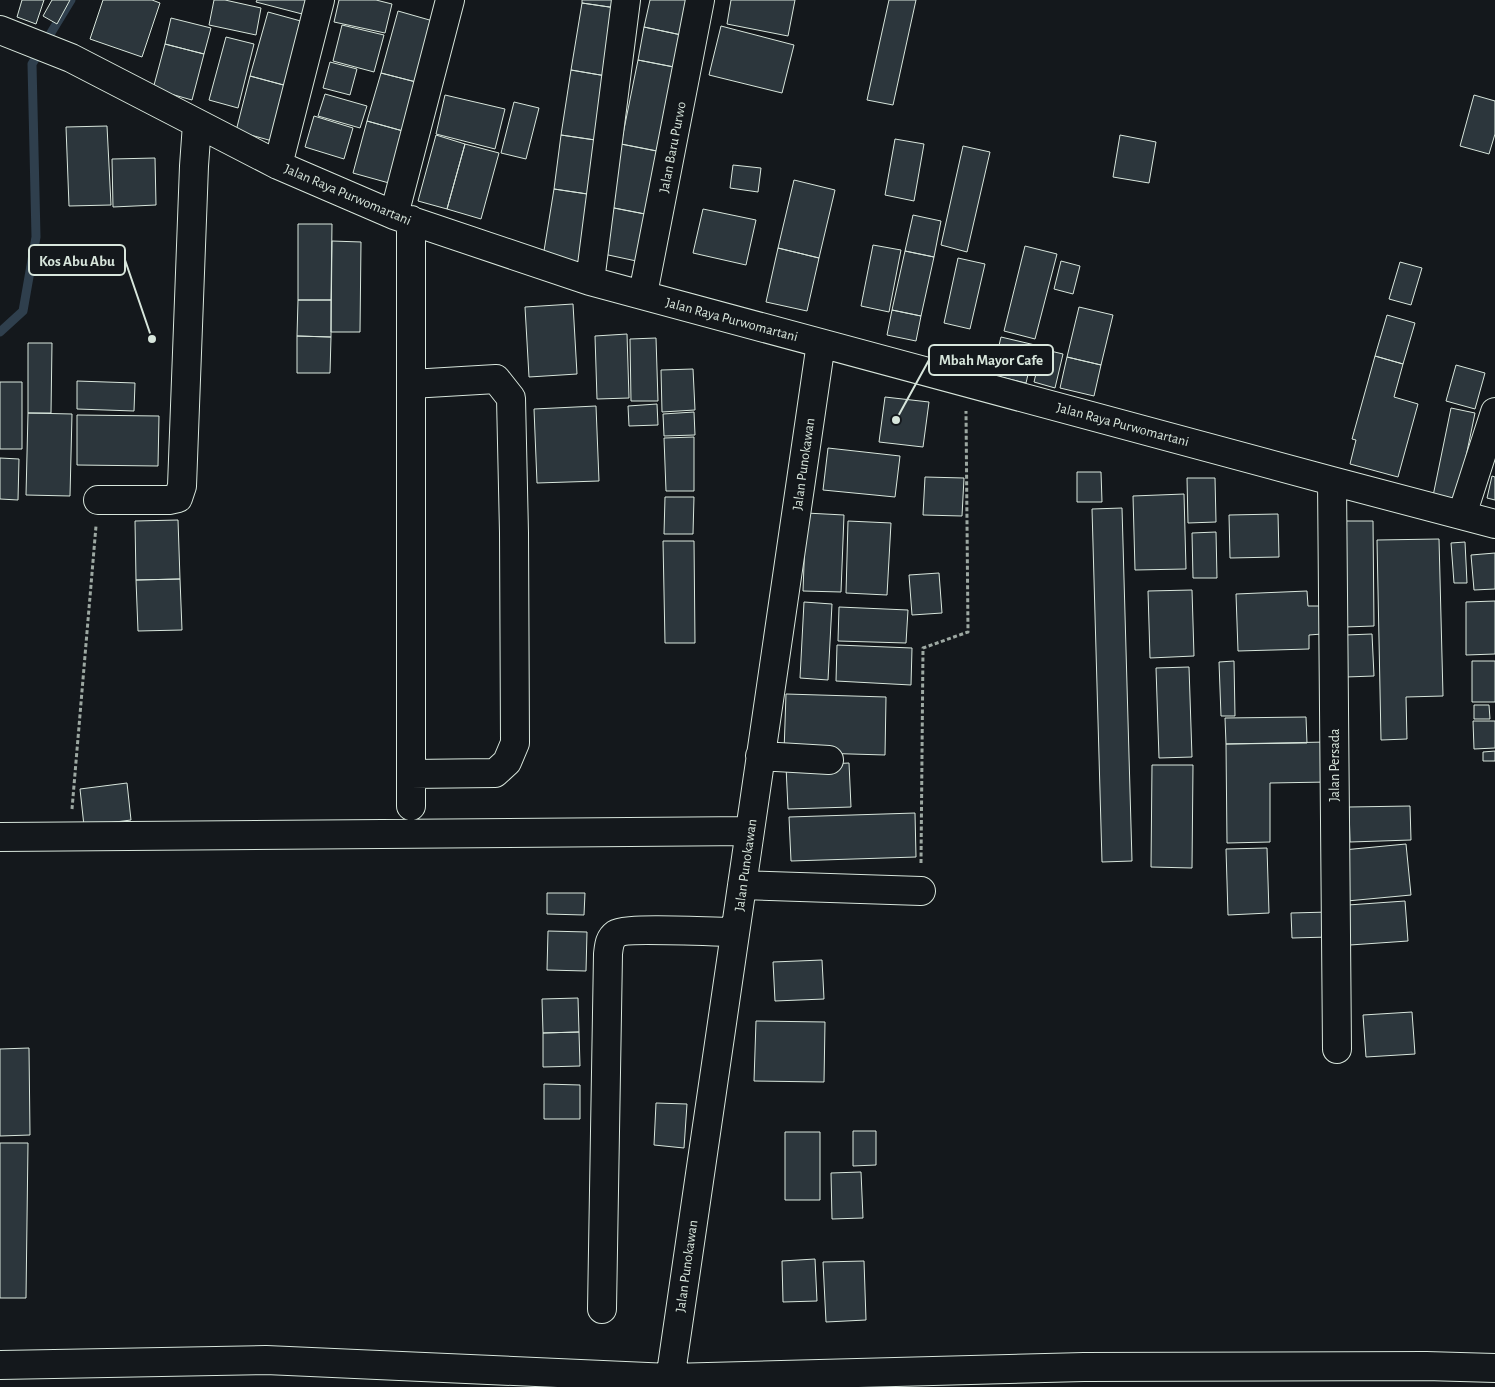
<svg xmlns="http://www.w3.org/2000/svg" width="1495" height="1387" viewBox="0 0 1495 1387" font-family="'Alegreya Sans',sans-serif">
<style>
.lines{fill:none;stroke-linecap:round;stroke-linejoin:round}
.stream{stroke:#2f3f4d;stroke-width:9}
.building{fill:#2c363c;stroke:#d8e6dc}
.minor-casing{stroke:#d8e6dc;stroke-width:30}
.path{stroke:#9da8a2;stroke-width:3;stroke-dasharray:4 2.5;stroke-linecap:butt}
.minor{stroke:#14181c;stroke-width:28}
.labels{text-anchor:middle;stroke-width:4;stroke-linejoin:round;paint-order:stroke}
.street-label{font-size:14px;fill:#d8e6dc;stroke:#14181c}
.leader{fill:none;stroke:#d8e6dc;stroke-width:2}
.callout-dot{fill:#d8e6dc;stroke:#14181c;stroke-width:2}
.callout{fill:#14181c;stroke:#d8e6dc;stroke-width:2}
.callout-label{font-size:15px;text-anchor:middle;font-weight:bold;fill:#d8e6dc}
</style>
<rect width="100%" height="100%" fill="#14181c"/>
<g class="lines">
<path class="stream" d="M0,332L23,311L36,237L32,64L71,0"/>
</g>
<path class="building" d="M22,0H44L36,24L17,17Z
M52,0H70L57,24L43,16Z
M103,0H152L160,3L142,57L90,39Z
M214,0H225L261,8L256,35L209,25Z
M257,0H310L306,15L256,2Z
M339,0H376L392,4L385,33L334,22Z
M582,0H624L623,9L582,3Z
M650,0H693L686,36L644,27Z
M731,0H795L788,36L727,24Z
M889,0H916L893,105L867,100Z
M582,3L623,9L612,77L571,70Z
M398,11L433,21L416,82L381,73Z
M268,12L308,23L291,87L250,76Z
M171,18L211,28L204,54L165,44Z
M342,25L384,35L374,72L333,61Z
M721,26L794,45L782,93L709,75Z
M644,27L686,36L679,68L638,60Z
M226,37L254,44L238,108L209,100Z
M165,44L204,54L192,100L153,89Z
M638,60L679,68L662,152L621,144Z
M330,62L357,69L350,95L323,88Z
M571,70L612,77L602,141L561,135Z
M381,73L416,82L403,131L367,121Z
M250,76L291,87L276,142L236,131Z
M325,94L367,106L360,128L318,116Z
M445,95L505,109L495,149L436,134Z
M1474,95L1495,101V134L1489,154L1460,146Z
M514,102L539,108L526,159L501,153Z
M314,116L353,128L344,159L305,147Z
M367,121L403,131L389,183L353,173Z
M107,126L111,205L69,206L66,127Z
M436,135L465,144L447,209L418,201Z
M561,135L602,141L594,195L554,189Z
M1120,135L1156,142L1149,183L1113,177Z
M895,139L924,144L914,201L885,195Z
M465,144L499,153L481,219L447,209Z
M621,144L662,152L650,215L609,207Z
M963,146L990,152L967,252L941,245Z
M155,158L156,205L113,207L112,159Z
M733,165L761,168L758,192L730,188Z
M794,180L835,190L819,258L778,248Z
M554,189L594,195L584,263L543,257Z
M609,207L650,215L641,262L599,253Z
M703,209L756,220L746,265L693,253Z
M913,215L941,221L934,257L905,251Z
M298,224H332L331,300H298Z
M332,241L361,242L360,332H331Z
M873,245L901,250L889,312L861,306Z
M1025,246L1057,254L1035,339L1004,331Z
M778,248L819,258L807,311L766,302Z
M905,251L934,257L921,316L892,310Z
M958,258L985,264L970,329L944,323Z
M1061,261L1080,266L1073,294L1054,289Z
M1400,262L1422,268L1411,305L1389,299Z
M298,300H331V337L297,336Z
M573,304L577,374L529,377L525,307Z
M1079,307L1113,315L1101,365L1067,357Z
M892,310L921,316L916,341L887,335Z
M1387,315L1415,323L1403,364L1375,356Z
M627,334L629,398L597,399L595,336Z
M297,336L331,337L330,373H297Z
M1001,337L1035,345L1026,383L992,375Z
M656,338L658,401H631L630,339Z
M28,343H52L51,413H28Z
M1042,349L1063,354L1055,388L1034,382Z
M1375,356L1403,364L1394,397L1418,404L1398,477L1350,464L1356,440L1352,439Z
M1067,357L1101,365L1094,396L1060,388Z
M1456,365L1485,373L1475,409L1446,401Z
M693,369L695,410L662,412L661,370Z
M77,381L135,383L134,411L77,409Z
M0,382H22V449H0Z
M885,397L929,402L923,447L879,442Z
M657,404L658,425L629,426L628,406Z
M596,406L599,481L537,483L534,409Z
M1451,408L1475,413L1457,500L1433,496Z
M694,412L695,435L664,436L663,414Z
M28,413L72,414L70,496L26,495Z
M77,415L159,416L158,466L77,465Z
M694,437V491H666L664,438Z
M828,448L900,456L895,497L823,490Z
M0,458L19,459L18,500L0,499Z
M1077,472H1101L1102,502H1077Z
M1492,476L1495,477V500L1487,498Z
M925,477L964,478L962,516L923,515Z
M1187,478H1215L1216,522L1188,523Z
M1184,494L1186,569L1135,570L1133,496Z
M665,497H694L693,534H664Z
M1122,508L1132,861L1102,862L1092,509Z
M806,513L844,515L841,592L803,591Z
M1278,514L1279,557L1230,558L1229,515Z
M178,520L180,579L136,580L135,521Z
M848,521L891,523L887,595L846,593Z
M1344,521H1373L1374,626L1345,627Z
M1216,532L1217,578H1193L1192,533Z
M1439,539L1443,696L1406,697L1407,739L1381,740L1377,540Z
M663,541H694L695,643H665Z
M1465,542L1467,583H1454L1451,543Z
M1495,553V589L1474,590L1471,555Z
M939,573L942,613L912,615L909,575Z
M180,579L182,630L138,631L136,580Z
M1192,590L1194,656L1150,658L1148,591Z
M1307,591L1308,606H1321L1322,634L1309,635V649L1238,651L1236,594Z
M1495,601V654L1466,655V602Z
M804,602L832,604L828,680L800,678Z
M839,607L908,610L906,643L838,641Z
M1372,634L1374,676L1346,677L1345,635Z
M837,645L912,648L911,685L836,681Z
M1234,661L1235,716H1221L1219,662Z
M1472,661H1495V702H1472Z
M1189,667L1192,757L1159,758L1156,668Z
M786,694L886,697L885,755L784,752Z
M1474,705H1489L1490,719H1474Z
M1306,717L1307,743L1226,744L1225,718Z
M1473,721H1495V748L1474,749Z
M1327,742L1328,782L1270,783V842L1227,843L1226,744Z
M1495,751V761H1483V752Z
M849,763L851,807L788,809L786,766Z
M1152,765H1193L1192,868L1151,867Z
M127,783L131,820L84,826L80,789Z
M1410,806L1411,840L1350,842L1349,807Z
M915,813L916,857L791,861L789,817Z
M1406,844L1411,895L1347,901L1343,850Z
M1267,848L1269,913L1228,915L1226,849Z
M547,893H585L584,915L547,914Z
M1405,901L1408,941L1350,945L1348,905Z
M1329,912V937L1292,938L1291,913Z
M548,931L587,932L586,971L547,970Z
M822,960L824,999L775,1001L773,962Z
M578,998L579,1032L543,1033L542,999Z
M1412,1012L1415,1054L1366,1057L1363,1015Z
M756,1021L825,1022L824,1082L754,1081Z
M579,1032L580,1066L543,1067V1033Z
M29,1048L30,1135L0,1136V1049Z
M544,1084L580,1085V1119H544Z
M656,1103L687,1104L684,1148L654,1145Z
M853,1131H876V1165L853,1166Z
M785,1132H820V1200H785Z
M0,1143H28L26,1298H0Z
M861,1172L863,1218L832,1219L831,1173Z
M815,1259L817,1301L783,1302L782,1261Z
M864,1261L866,1320L826,1322L823,1262Z"/>
<g class="lines">
<defs>
<path id="minor" d="M0,30L71,58L278,165L394,215L590,281L1332,481L1495,524
M278,165L320,0
M394,215L450,0
M411,220V806
M590,281L626,0
M643,294L700,0
M411,384L496,379L511,398L514,533L515,743L507,762L495,773L411,774
M1332,481L1337,1049
M98,500H169L178,498L182,486L194,166L197,124
M1462,515L1495,412
M760,756L829,760
M0,837L750,831
M742,885L921,891
M602,1309L608,954C609,946 609,939 616,934C626,927 717,932 735,932
M0,1365L266,1360L670,1378L1084,1367L1426,1366L1495,1368
M669,1387L821,343"/>
</defs>
<use href="#minor" class="minor-casing"/>
<path class="path" d="M72,809L96,526
M921,863L923,648L968,632L966,411"/>
<use href="#minor" class="minor"/>
</g>
<g class="labels">
<g class="street-label">
<text transform="translate(672 147) rotate(-79)" y="5">Jalan Baru Purwo</text>
<text transform="translate(348 194) rotate(23)" y="5">Jalan Raya Purwomartani</text>
<text transform="translate(732 319) rotate(15)" y="5">Jalan Raya Purwomartani</text>
<text transform="translate(1123 424) rotate(15)" y="5">Jalan Raya Purwomartani</text>
<text transform="translate(803 464) rotate(-82)" y="5">Jalan Punokawan</text>
<text transform="translate(1334 765) rotate(-90)" y="5">Jalan Persada</text>
<text transform="translate(745 865) rotate(-82)" y="5">Jalan Punokawan</text>
<text transform="translate(686 1266) rotate(-82)" y="5">Jalan Punokawan</text>
</g>
</g>
<path class="leader" d="M152 339L125 260M896 420L929 360"/>
<g class="callout-dot">
<circle cx="152" cy="339" r="5"/>
<circle cx="896" cy="420" r="5"/>
</g>
<g class="callout">
<rect x="29" y="245" width="96" height="30" rx="5"/>
<rect x="929" y="345" width="124" height="30" rx="5"/>
</g>
<g class="callout-label">
<text x="77" y="266">Kos Abu Abu</text>
<text x="991" y="365">Mbah Mayor Cafe</text>
</g>
</svg>
